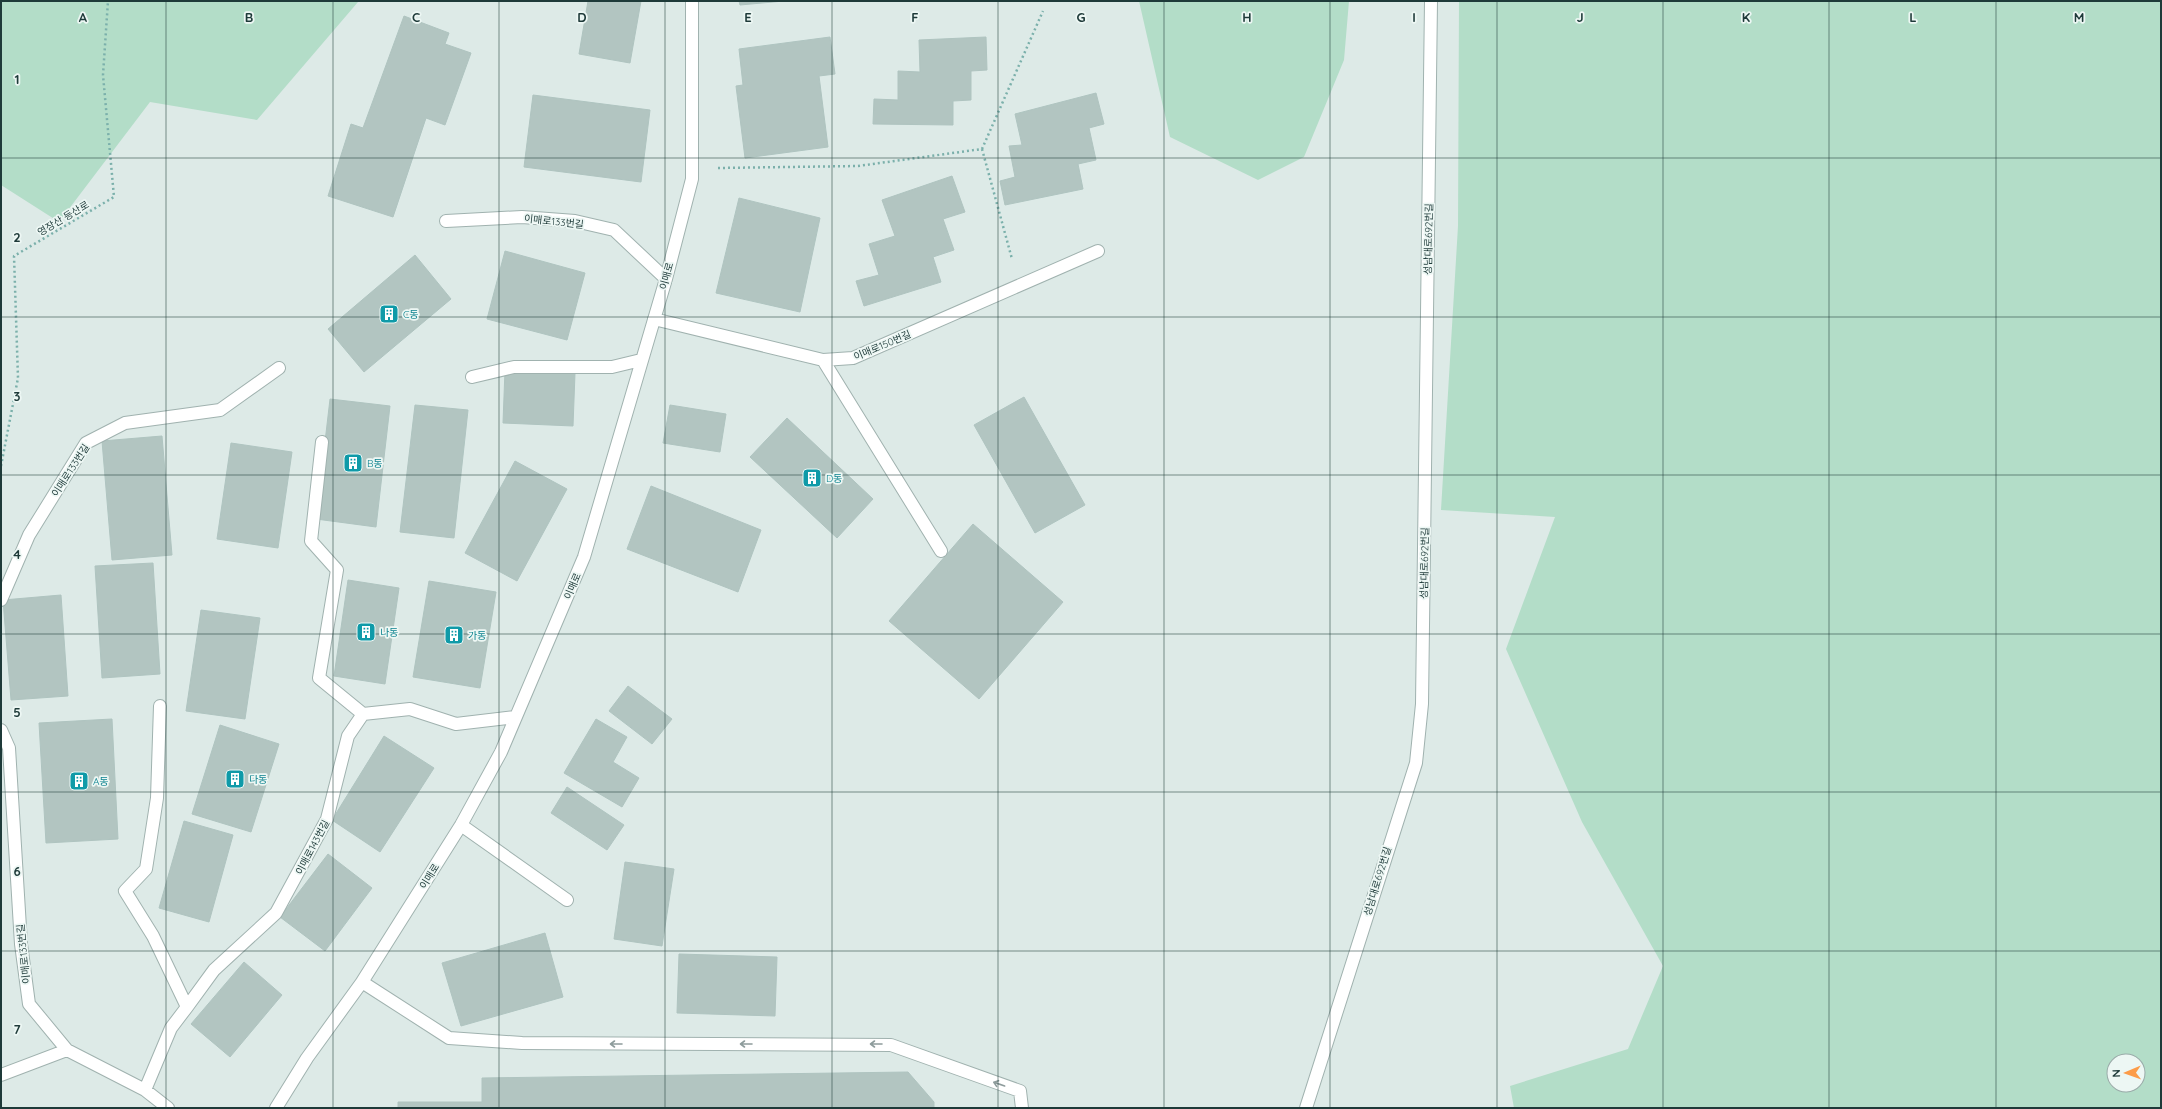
<svg xmlns="http://www.w3.org/2000/svg" width="2162" height="1109" viewBox="0 0 2162 1109" font-family="Quicksand,'Noto Sans KR',sans-serif">
<style>
.green{fill:#b3ddc8;fill-rule:evenodd}
.building{fill:#b2c5c1;stroke:#afc4c0}
.lines{fill:none;stroke-linecap:round;stroke-linejoin:round}
.minor-casing{stroke:#a0b2af;stroke-width:14}
.path{stroke:#7bb0ab;stroke-width:2.5;stroke-dasharray:2 3;stroke-linecap:butt}
.minor{stroke:#fff;stroke-width:12}
.oneway{stroke:#8e9c9c}
.grid{fill:none;stroke:#1e3a39;stroke-width:1;stroke-opacity:0.55}
.labels{text-anchor:middle;stroke-width:3.5;stroke-linejoin:round;paint-order:stroke}
.street-label{font-size:10px;fill:#1e3a39;stroke:#edf7f4}
.culture-label{font-size:10px;fill:#0d838f;stroke:#edf7f4;text-anchor:start}
.grid-label{font-size:13px;text-anchor:middle;font-weight:bold;fill:#1e3a39;stroke:#edf7f4;stroke-width:3.5;stroke-linejoin:round;paint-order:stroke}
</style>
<rect width="100%" height="100%" fill="#ddeae7"/>
<path class="green" d="M1,1H362L358,2L257,120L150,102L59,222L1,185Z
M1139,1H1349L1344,60L1304,157L1258,180L1170,137Z
M1459,1H2161V1108H1514L1510,1086L1628,1049L1663,966L1582,822L1506,649L1555,517L1441,510L1458,226ZM2114,1061H2138V1085H2114Z"/>
<path class="building" d="M588,1H641L630,63L579,54Z
M739,1H784L740,5Z
M404,16L449,33L445,44L471,53L445,125L426,118L393,217L328,196L351,124L363,128Z
M830,37L835,74L819,76L828,147L745,158L736,86L743,85L739,49Z
M986,37L987,70L971,71V100L953,101V125L873,124L874,99L898,100V71L920,72L919,40Z
M1096,93L1104,124L1089,128L1096,160L1078,164L1083,189L1005,205L1000,181L1015,177L1009,146L1022,145L1015,114Z
M533,95L650,110L641,182L524,167Z
M952,176L965,212L943,219L954,250L933,257L941,282L864,306L856,281L879,275L869,244L895,236L882,200Z
M739,198L820,218L800,312L716,293Z
M505,251L585,273L567,340L487,319Z
M415,255L451,299L364,372L328,329Z
M505,370L575,373L573,426L503,423Z
M1024,397L1085,505L1035,533L974,425Z
M330,399L390,406L376,527L316,519Z
M415,405L468,410L454,538L400,532Z
M670,405L726,414L720,452L663,443Z
M787,418L873,499L837,538L750,457Z
M162,436L172,555L112,560L102,441Z
M231,443L292,452L278,548L217,539Z
M515,461L567,489L517,581L465,553Z
M651,486L761,530L738,592L627,549Z
M973,524L1063,602L979,699L889,621Z
M153,563L160,674L102,678L95,566Z
M348,580L399,588L385,684L334,676Z
M429,581L496,592L480,688L413,677Z
M61,595L68,696L11,700L3,600Z
M201,610L260,618L245,719L186,711Z
M628,686L672,719L652,744L609,711Z
M112,719L118,839L46,843L39,723Z
M596,719L627,737L613,762L639,778L622,807L564,773Z
M220,725L279,744L251,832L192,814Z
M384,736L434,768L380,852L332,820Z
M567,787L624,825L607,850L551,813Z
M184,821L233,835L209,922L159,908Z
M328,854L372,888L325,951L280,917Z
M625,862L674,869L662,946L614,939Z
M545,933L563,997L461,1026L442,963Z
M679,954L777,957L775,1016L677,1013Z
M244,962L282,995L230,1057L191,1024Z
M908,1072L934,1102V1108H398V1102H482V1078Z"/>
<g class="lines">
<defs>
<path id="minor" d="M446,221L522,217L575,221L614,230L666,279
M654,319L823,360L853,358L1098,251
M823,360L941,551
M472,377L514,367H612L641,360
M322,442L311,541L337,570L319,678L363,714
M1,600L29,535L86,443L125,423L220,410L279,368
M160,706L157,798L146,869L125,891L153,936L187,1007
M1,730L9,748L21,944L29,1004L67,1050L145,1090L168,1108
M461,825L567,900
M362,982L449,1038L522,1043L891,1045L1020,1091L1022,1108
M1,1075L67,1050
M145,1090L171,1028L187,1007L214,970L276,913L327,819L348,736L363,714L410,709L456,724L515,717
M276,1108L307,1058L362,982L461,825L501,752L584,557L666,279L692,179V1
M1306,1108L1416,763L1422,704L1431,1"/>
</defs>
<use href="#minor" class="minor-casing"/>
<path class="path" d="M982,149L1012,259
M718,168L858,166L982,149L1043,11
M1,466L18,378L14,256L114,197L103,75L108,1"/>
<use href="#minor" class="minor"/>
</g>
<defs><path id="oneway-shaft" d="M-6 0H5M1.5-3L5.5 0L1.5 3" fill="none" stroke-width="1.6" stroke-linecap="round" stroke-linejoin="round"/></defs>
<g class="oneway">
<use href="#oneway-shaft" transform="translate(616 1044) rotate(-180)"/>
<use href="#oneway-shaft" transform="translate(746 1044) rotate(-180)"/>
<use href="#oneway-shaft" transform="translate(876 1044) rotate(-180)"/>
<use href="#oneway-shaft" transform="translate(999 1084) rotate(-161)"/>
</g>
<path class="grid" d="M166,1V1108M333,1V1108M499,1V1108M665,1V1108M832,1V1108M998,1V1108M1164,1V1108M1330,1V1108M1497,1V1108M1663,1V1108M1829,1V1108M1996,1V1108M1,158H2161M1,317H2161M1,475H2161M1,634H2161M1,792H2161M1,951H2161"/>
<defs>
<symbol id="building-square" viewBox="-11 -11 22 22"><rect x="-9" y="-9" width="18" height="18" rx="4" fill="#0f9aa8" stroke="#edf7f4"/><path d="M-4-6H4V6H1V3H-1V6H-4ZM-2.5-4.3h1.7v1.8h-1.7ZM.8-4.3h1.7v1.8H.8ZM-2.5-1h1.7V.8h-1.7ZM.8-1h1.7V.8H.8Z" fill="#fff"/></symbol>
</defs>
<g fill-rule="evenodd">
<use href="#building-square" x="378" y="303" width="22" height="22"/>
<use href="#building-square" x="342" y="452" width="22" height="22"/>
<use href="#building-square" x="801" y="467" width="22" height="22"/>
<use href="#building-square" x="355" y="621" width="22" height="22"/>
<use href="#building-square" x="443" y="624" width="22" height="22"/>
<use href="#building-square" x="224" y="768" width="22" height="22"/>
<use href="#building-square" x="68" y="770" width="22" height="22"/>
</g>
<g class="labels">
<g class="street-label">
<text transform="translate(63 218) rotate(-31)" y="4">영장산 등산로</text>
<text transform="translate(554 221) rotate(6)" y="4">이매로133번길</text>
<text transform="translate(1428 239) rotate(-89)" y="4">성남대로692번길</text>
<text transform="translate(666 276) rotate(-75)" y="4">이매로</text>
<text transform="translate(882 345) rotate(-23)" y="4">이매로150번길</text>
<text transform="translate(70 470) rotate(-57)" y="4">이매로133번길</text>
<text transform="translate(1424 563) rotate(-89)" y="4">성남대로692번길</text>
<text transform="translate(572 586) rotate(-67)" y="4">이매로</text>
<text transform="translate(312 847) rotate(-62)" y="4">이매로143번길</text>
<text transform="translate(429 876) rotate(-58)" y="4">이매로</text>
<text transform="translate(1377 881) rotate(-73)" y="4">성남대로692번길</text>
<text transform="translate(23 954) rotate(-96)" y="4">이매로133번길</text>
</g>
<g class="culture-label">
<text x="403" y="318">C동</text>
<text x="367" y="467">B동</text>
<text x="826" y="482">D동</text>
<text x="380" y="636">나동</text>
<text x="468" y="639">가동</text>
<text x="249" y="783">다동</text>
<text x="93" y="785">A동</text>
</g>
</g>
<g class="grid-label">
<text x="83" y="22">A</text>
<text x="249" y="22">B</text>
<text x="416" y="22">C</text>
<text x="582" y="22">D</text>
<text x="748" y="22">E</text>
<text x="915" y="22">F</text>
<text x="1081" y="22">G</text>
<text x="1247" y="22">H</text>
<text x="1414" y="22">I</text>
<text x="1580" y="22">J</text>
<text x="1746" y="22">K</text>
<text x="1913" y="22">L</text>
<text x="2079" y="22">M</text>
<text x="17" y="84">1</text>
<text x="17" y="242">2</text>
<text x="17" y="401">3</text>
<text x="17" y="559">4</text>
<text x="17" y="717">5</text>
<text x="17" y="876">6</text>
<text x="17" y="1034">7</text>
</g>
<rect width="2162" height="1109" fill="none" stroke="#1e3a39" stroke-width="4"/>
<g transform="translate(2126 1073) rotate(268)"><circle r="19" fill="#edf7f4" stroke="#9aaba9"/>
<path d="M0-3L7 15L0 10L-7 15Z" fill="#fc9c49"/>
<text y="-6" font-size="11" font-weight="bold" text-anchor="middle" fill="#1e3a39">N</text>
</g>
</svg>
